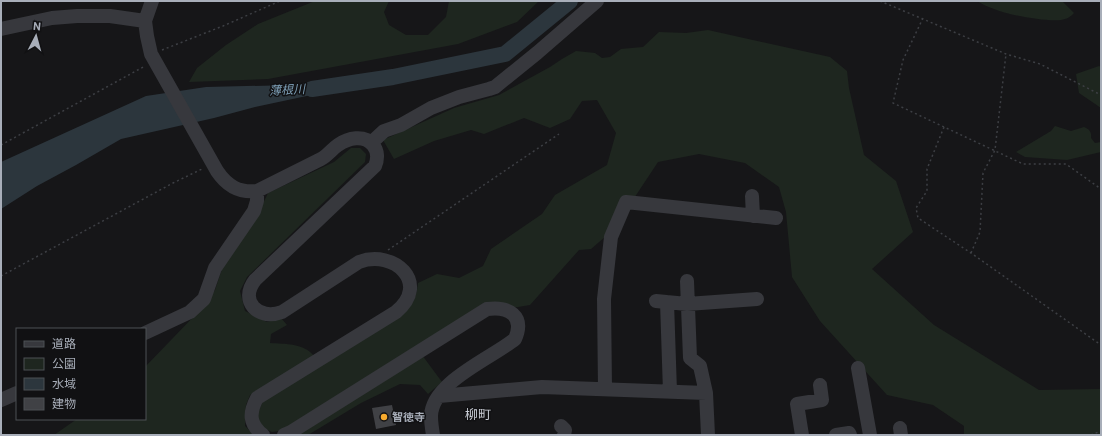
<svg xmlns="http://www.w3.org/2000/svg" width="1102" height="436" viewBox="0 0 1102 436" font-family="Roboto,'Noto Sans JP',sans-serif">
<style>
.green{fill:#1e261f}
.water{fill:#2c363d}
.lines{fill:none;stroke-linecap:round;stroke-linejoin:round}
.river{stroke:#2c363d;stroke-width:16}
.building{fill:#404145}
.path{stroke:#3d3f44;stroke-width:1.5;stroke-dasharray:2 3;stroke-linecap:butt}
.minor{stroke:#37383d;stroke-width:14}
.poi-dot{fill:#f8ab2e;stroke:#111113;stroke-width:1.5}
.labels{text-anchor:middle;stroke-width:3;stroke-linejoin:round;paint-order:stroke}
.poi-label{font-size:11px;font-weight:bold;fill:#a8aeb9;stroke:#111113;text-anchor:start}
.water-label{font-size:12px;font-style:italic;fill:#7d9eb5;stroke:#111113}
.quarter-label{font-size:13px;fill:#c9cdd5;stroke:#111113}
</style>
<rect width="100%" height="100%" fill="#161618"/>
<path class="green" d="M315,1H389L384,12L389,25L406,35H428L446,17L449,1H539L517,22L458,44L268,79L189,82L197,68L226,45L258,24Z
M977,1H1062L1074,13C1070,17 1067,19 1061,20C1046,22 1008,15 994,9C988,7 982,4 977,1Z
M708,30L830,57L847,71L849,88L864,155L896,181L913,232L872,269L934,325L1039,390L1101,389V435H964V426L933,405L887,395L820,321L792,277L786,212L779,187L745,163L699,154L658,162L613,230L591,249L579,250L530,305L512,308L504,305L280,431L272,432L261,427L257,415L263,401L402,315C413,304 416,299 418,283L437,274L459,278L483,266L491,249L542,214L555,195L607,165L616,133L597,100L582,101L570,119L550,128L524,118L484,134L471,130L434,141L394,159L383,140L454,108L499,95L550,67L562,59L576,51L595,53L602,58L610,57L621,49L643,47L659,32L686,33Z
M1099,66L1101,67V108L1079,93L1076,74Z
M1055,126L1071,131L1084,127C1089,129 1092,132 1091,138L1095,143L1101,142V152L1067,160L1025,157L1016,152L1051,131Z
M351,148H360L366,154L365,162L247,277L240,291L245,311L267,322L281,318L287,325L271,334L270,343C285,344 304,343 314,356L250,395L246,405L245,426L254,435H54L77,419H145V367L199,311L215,290L223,266L260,210L268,193L334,162Z
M422,355L442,382L428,394L420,385L400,384L361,403L308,435H292Z"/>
<path class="water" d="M336,78L330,91L255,107L214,118L121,139L76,165L37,186L1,209V162L146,96L206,87L292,85Z"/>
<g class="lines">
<path class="river" d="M312,89L393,77L505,54L570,1"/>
</g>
<path class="building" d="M392,405L396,425L376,429L372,408Z"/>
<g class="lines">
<path class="path" d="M880,1L1006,54L1040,64L1101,95
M923,18L903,60L893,103L1023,164H1066L1101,189
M162,50L223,26L280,1
M944,127L927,169V191L916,208L918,218L971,253L1101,345
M1,145L145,66
M388,250L559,134
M971,253L980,232L983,173L995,150L1006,54
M1,276L173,183L202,169
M1091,435L1101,431"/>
<path class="minor" d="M152,1L145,21L147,36L151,54L217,171C227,186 239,193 257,191L321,159C328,155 332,149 338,145C348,138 364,134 373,145C378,151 378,159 375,166L255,280C239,301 258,321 282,312L359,262C394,249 431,283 396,312L257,398C249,413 249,424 263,435
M1,29L52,18L77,16H110L145,21
M371,143L384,131L401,125L431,108L459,97L489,89L495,87L537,53L597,1
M752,196L753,216
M687,281L690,358L700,366L706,393L708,435
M656,301L687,304L757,299
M667,302L670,392
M145,333L190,312L204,299L215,268L254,211L257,201V191
M858,368L870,435
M605,389L604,299L611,237L626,202L776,218
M439,396L542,387L706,393
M1,400L17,393
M561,426L565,430L564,435
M900,428L901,435
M284,435L291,432L487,309C509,306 525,316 515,339C492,358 432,382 431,416C431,422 432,429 433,435
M802,435L797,404L822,400L820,385
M836,435L849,433L850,435"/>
</g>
<circle class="poi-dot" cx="384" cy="417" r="4"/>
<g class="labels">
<g class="poi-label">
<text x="392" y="421">智徳寺</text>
</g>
<g class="water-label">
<text transform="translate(287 90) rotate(-3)" y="4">薄根川</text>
</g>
<g class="quarter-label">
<text x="478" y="419">柳町</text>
</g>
</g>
<rect width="1102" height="436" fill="none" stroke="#a8aeb9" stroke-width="4"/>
<rect x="16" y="328" width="130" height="92" fill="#111113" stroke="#4d5055"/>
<rect x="24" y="341" width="20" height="6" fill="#37383d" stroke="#4d5055"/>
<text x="52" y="348" font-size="12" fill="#a8aeb9">道路</text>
<rect x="24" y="358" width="20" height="12" fill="#1e261f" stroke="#4d5055"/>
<text x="52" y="368" font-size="12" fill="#a8aeb9">公園</text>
<rect x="24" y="378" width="20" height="12" fill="#2c363d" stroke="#4d5055"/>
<text x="52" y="388" font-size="12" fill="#a8aeb9">水域</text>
<rect x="24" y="398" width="20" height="12" fill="#404145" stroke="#4d5055"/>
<text x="52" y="408" font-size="12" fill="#a8aeb9">建物</text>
<g transform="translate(36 36) rotate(6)" stroke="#111113" stroke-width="3" paint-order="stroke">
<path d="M0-3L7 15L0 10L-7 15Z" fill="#a8aeb9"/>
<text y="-6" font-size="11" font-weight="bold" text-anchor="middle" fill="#a8aeb9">N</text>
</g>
</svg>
